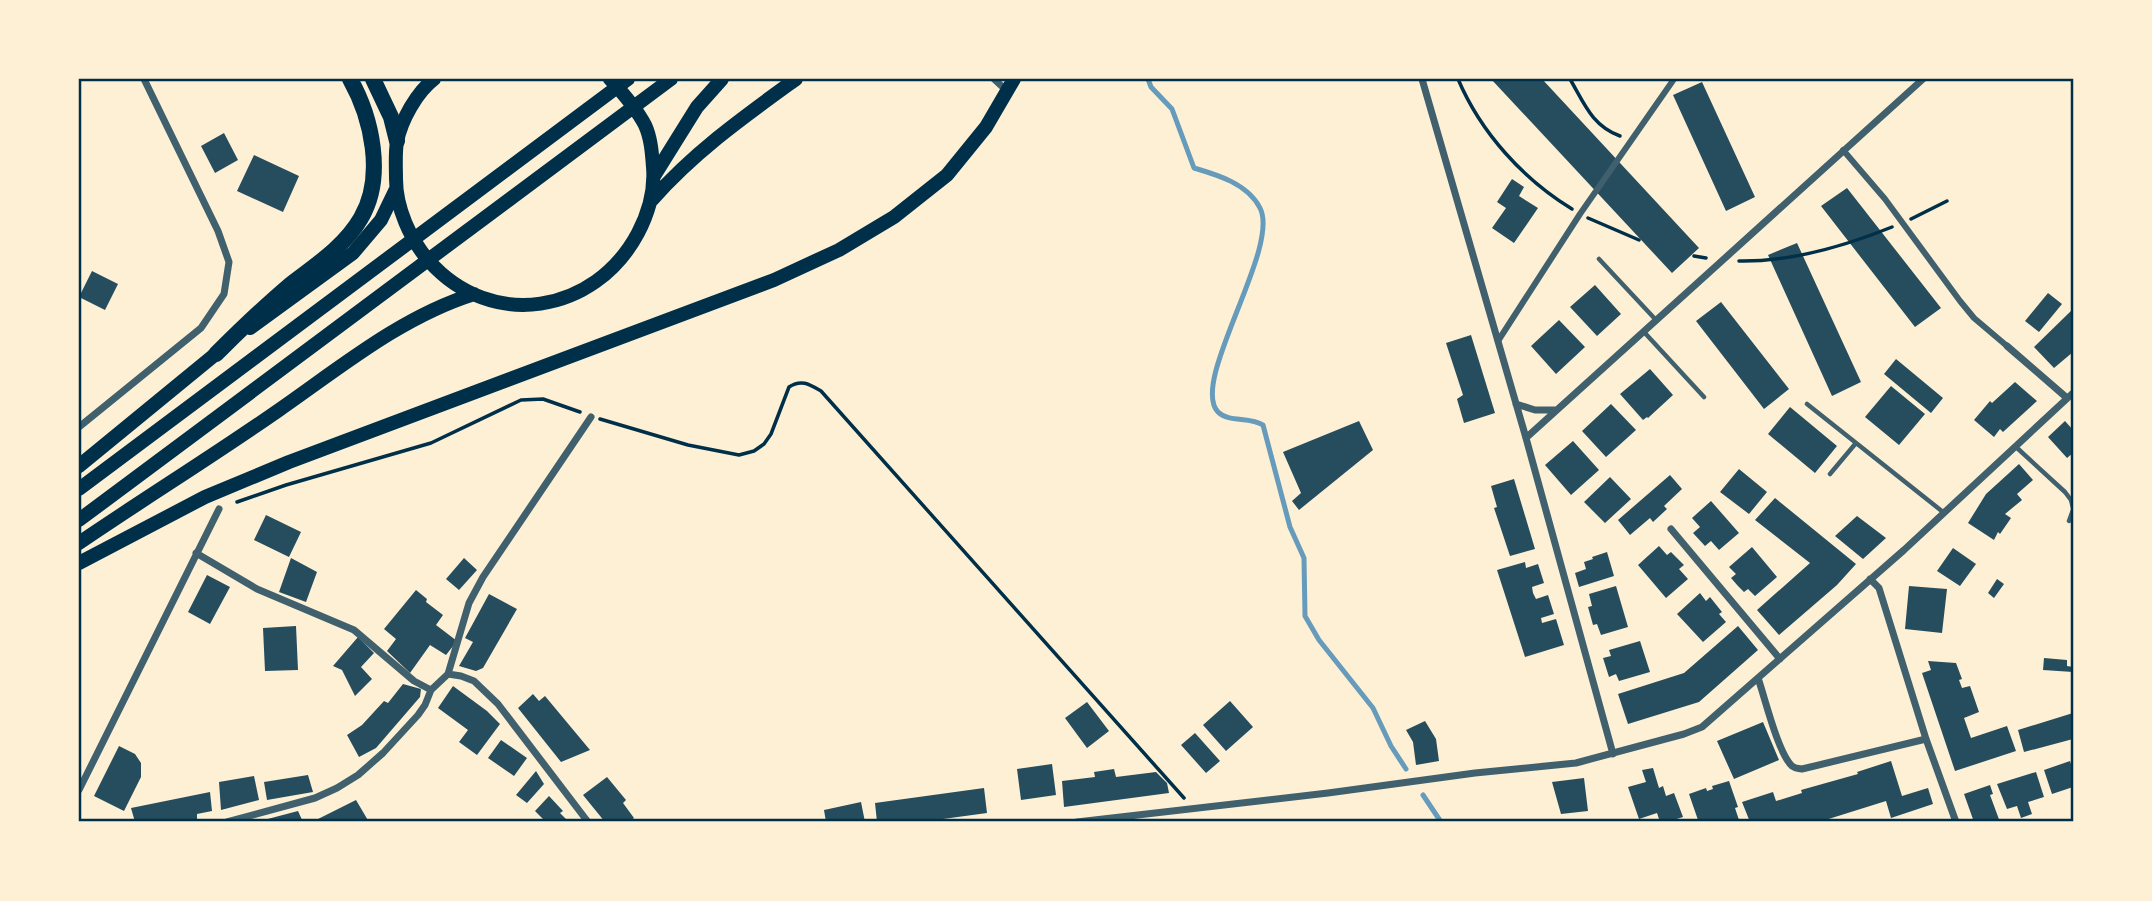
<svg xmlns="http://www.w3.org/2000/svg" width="2152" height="901" viewBox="0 0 2152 901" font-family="Lato,sans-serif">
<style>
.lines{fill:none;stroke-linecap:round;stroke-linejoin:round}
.stream{stroke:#669bbc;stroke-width:5}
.building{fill:#264d5e}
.path{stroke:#003049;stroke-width:3.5}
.service{stroke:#3f606c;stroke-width:4.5}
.pedestrian{stroke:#3f606c;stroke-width:6}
.minor{stroke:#3f606c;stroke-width:7}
.trunk{stroke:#003049;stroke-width:14}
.motorway{stroke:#003049;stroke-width:16}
.neatline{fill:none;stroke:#003049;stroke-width:2.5}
</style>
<rect width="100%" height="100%" fill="#fdf0d5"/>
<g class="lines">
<path class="stream" d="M1148,79L1151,87L1172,109L1194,168C1218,175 1248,184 1260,208C1281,248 1189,382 1218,412C1229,423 1250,416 1263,425L1290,527L1304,558L1305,616L1319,640L1373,708L1391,746L1406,769
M1423,795L1441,822"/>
</g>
<path class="building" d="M1491,79H1542L1699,248L1672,273Z
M1702,82L1755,197L1726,211L1673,95Z
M224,133L238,160L215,173L201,146Z
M254,155L299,176L283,212L237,191Z
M1512,179L1524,187L1519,196L1538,208L1514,243L1492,228L1506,208L1497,202Z
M1847,188L1941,308L1915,327L1821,206Z
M1797,243L1861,382L1832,396L1768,255Z
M92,271L118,284L105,310L79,297Z
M1595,285L1621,314L1597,336L1570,307Z
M2048,293L2062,304L2039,332L2025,321Z
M1721,302L1789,389L1764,409L1696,321Z
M2073,309V352L2054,368L2034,347Z
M1559,320L1585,347L1556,374L1531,346Z
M1471,335L1495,413L1464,423L1457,399L1463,395L1446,343Z
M1896,359L1943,398L1931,413L1884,374Z
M1650,369L1673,395L1648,418L1647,417L1643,420L1620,394Z
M2015,382L2037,401L2003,432L2000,429L1994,437L1974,420L1990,401L1992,403Z
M1891,386L1925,414L1899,445L1865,417Z
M1611,404L1636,430L1606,457L1582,431Z
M1790,407L1837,446L1815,473L1768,434Z
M1359,421L1373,450L1299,510L1292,501L1301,493L1283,452Z
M2065,421L2073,430V453L2067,458L2048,437Z
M1573,441L1599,470L1571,495L1545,465Z
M2019,464L2033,480L2017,494L2022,500L2005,514L2011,518L2000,534L1998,532L1994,540L1968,523L1986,494Z
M1739,469L1767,492L1749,514L1720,492Z
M1670,475L1682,489L1664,506L1667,509L1653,522L1650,518L1630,535L1618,520Z
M1610,477L1631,499L1605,523L1584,502Z
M1514,479L1535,549L1510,556L1494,508L1497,507L1491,486Z
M1775,498L1856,564L1837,585L1779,635L1757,610L1810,563L1755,520Z
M1711,501L1739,533L1719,550L1711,541L1705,546L1693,533L1700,527L1692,518Z
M266,515L301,532L289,557L254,540Z
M1857,516L1886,538L1863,559L1835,536Z
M1659,546L1667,555L1671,552L1684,565L1679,569L1688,579L1666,598L1638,565Z
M1752,547L1777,577L1755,596L1748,589L1744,592L1738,586L1731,578L1736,574L1729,567Z
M1953,548L1976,564L1960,586L1937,571Z
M1607,552L1614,576L1579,587L1575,573L1586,569L1584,562L1593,559L1592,557Z
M291,558L317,572L306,602L279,592Z
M464,558L477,570L459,590L446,579Z
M1525,562L1526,568L1538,564L1544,583L1532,587L1533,593L1536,599L1548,595L1554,614L1541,618L1542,623L1556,619L1564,645L1525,657L1497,570Z
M207,575L230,587L210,624L188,612Z
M1997,579L2004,584L1994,598L1988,593Z
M1616,586L1628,627L1601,635L1597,624L1593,625L1588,607L1592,606L1589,594Z
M1909,586L1947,589L1942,633L1905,629Z
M416,590L427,599L426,602L443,615L436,625L457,641L446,655L430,645L410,673L387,651L396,639L384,629Z
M1700,593L1706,601L1710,597L1722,612L1719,614L1726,622L1703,642L1677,614Z
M489,594L517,609L483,668L476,671L459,666L473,642L465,638Z
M296,626L298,670L265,671L263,628Z
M1738,626L1758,650L1699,702L1628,724L1618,694L1684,673Z
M358,637L374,653L361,667L372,679L355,696L342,670L333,666Z
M1640,641L1650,672L1619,681L1616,674L1609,677L1603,658L1611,656L1609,650Z
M2044,658L2067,660V666L2073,667V672L2043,670Z
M1928,661L1956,663L1962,679L1959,680L1962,688L1970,686L1979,712L1964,718L1971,738L2007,726L2016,751L1955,771L1922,673L1931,670Z
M403,684L421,689L420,697L376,748L359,757L347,735L362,725L384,701L388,703Z
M453,686L487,711L500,724L477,755L459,742L468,730L438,708Z
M533,694L539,701L545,696L590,750L561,762L518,708Z
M1230,701L1253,727L1226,751L1203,725Z
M1087,702L1109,731L1087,748L1065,718Z
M2073,713V739L2024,752L2018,730Z
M1425,721L1436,739L1439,761L1416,765L1413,742L1406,730Z
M1763,722L1779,760L1734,779L1717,741Z
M1195,733L1220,761L1206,773L1181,745Z
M501,740L527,758L514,776L488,758Z
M119,746L135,754L141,763V777L124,811L94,796Z
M1891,761L1902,796L1928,788L1933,804L1891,818L1886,801L1819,822H1750L1742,802L1773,792L1776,801L1802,793L1801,790L1858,774L1857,772Z
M2070,761L2073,770V787L2052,794L2044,770Z
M1052,764L1056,795L1021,800L1017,769Z
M1653,768L1659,788L1663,786L1666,796L1674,793L1683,817L1667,822H1660L1657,813L1639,819L1628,787L1646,782L1642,770Z
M1114,769L1116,777L1156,772L1167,783L1169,793L1064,807L1062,781L1095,777L1094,772Z
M536,771L544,784L527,803L516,795Z
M2036,772L2044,797L2028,802L2032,814L2021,818L2017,806L2007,809L1997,784Z
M308,775L313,792L267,800L264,782Z
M254,776L259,800L221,810L219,782Z
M607,777L626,800L623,803L634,818L629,822H605L583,795Z
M1584,778L1588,811L1561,814L1552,782Z
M1729,781L1738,807L1735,808L1739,820L1731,822H1702L1701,819L1698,820L1689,794L1706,788L1707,791L1713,789L1712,786Z
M1990,785L1993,794L1990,795L2000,822H1974L1964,794Z
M984,788L987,813L921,822H877L875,803Z
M210,792L212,811L197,814V822H135L131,808Z
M549,796L563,811L560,813L567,820L564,822H546L535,811Z
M356,800L369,822H312Z
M861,802L865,822H826L824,810Z
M298,811L303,822H260V821Z"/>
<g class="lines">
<path class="path" d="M1458,79C1481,133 1523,179 1572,209
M1570,79C1584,103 1592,126 1620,136
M1588,218L1639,240
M1911,219L1947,201
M1694,256L1706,258
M1739,261C1790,262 1845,246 1892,227
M600,419L688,445L739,455L754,451L764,444L771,434L789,387C801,379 809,384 821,391L1184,798
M237,502L286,485L431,443L521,400L543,399L580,412"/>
<path class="service" d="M1599,259L1656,320
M1644,332L1704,397
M1807,404L1943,512
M2016,447L2065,492L2071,500L2073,508
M1830,474L1856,443
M2069,521L2073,510"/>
<path class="pedestrian" d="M1843,150L1885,199L1960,301L1974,318L2007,346
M1498,341L1580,214L1674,79"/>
<path class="minor" d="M994,79L1007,91
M1422,79L1526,438L1613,754
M2007,346L2067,398
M1516,404L1535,410H1556
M79,427L201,328L224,294L229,262L218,231L144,79
M1526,438L1923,79
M1671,529L1780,659
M196,553L257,589L354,630L414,681L431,690
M1870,579L1879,588L1926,739L1956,822
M448,674L469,603L483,577L591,417
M1758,678C1765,698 1778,753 1792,766C1796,769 1797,768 1802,769L1926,739
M79,790L219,509
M227,822L315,798L337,788L358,775L383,753L418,715L425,705L431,690L448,674L461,676L474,681L498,704L588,822
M1077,822L1328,793L1475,773L1576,763L1684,734L1702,727L1904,550L2073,393"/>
<path class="trunk" d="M434,79C417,92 401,120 397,142C395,153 396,167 396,179C396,208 410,239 429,261C491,331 595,314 638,233C649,212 655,190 653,167C652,153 651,138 645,125C636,108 623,93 610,79
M654,176L697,107L722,79
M652,200C694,152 745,116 796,79
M250,328L353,253L381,220L396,189
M79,466L223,348
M79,489L628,79
M79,520L671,79
M79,543C145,498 213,456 279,410C341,367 401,317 474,294
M79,563L205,497L289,462L774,280L839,250L894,217L947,175L986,127L1014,79"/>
<path class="motorway" d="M373,79L391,117L397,141
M216,354C240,330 265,306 291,284C316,265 345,246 361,218C385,177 372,118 350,79"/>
</g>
<rect width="2152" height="901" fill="none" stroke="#fdf0d5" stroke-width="161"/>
<rect x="80" y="80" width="1992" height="740" class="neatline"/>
</svg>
